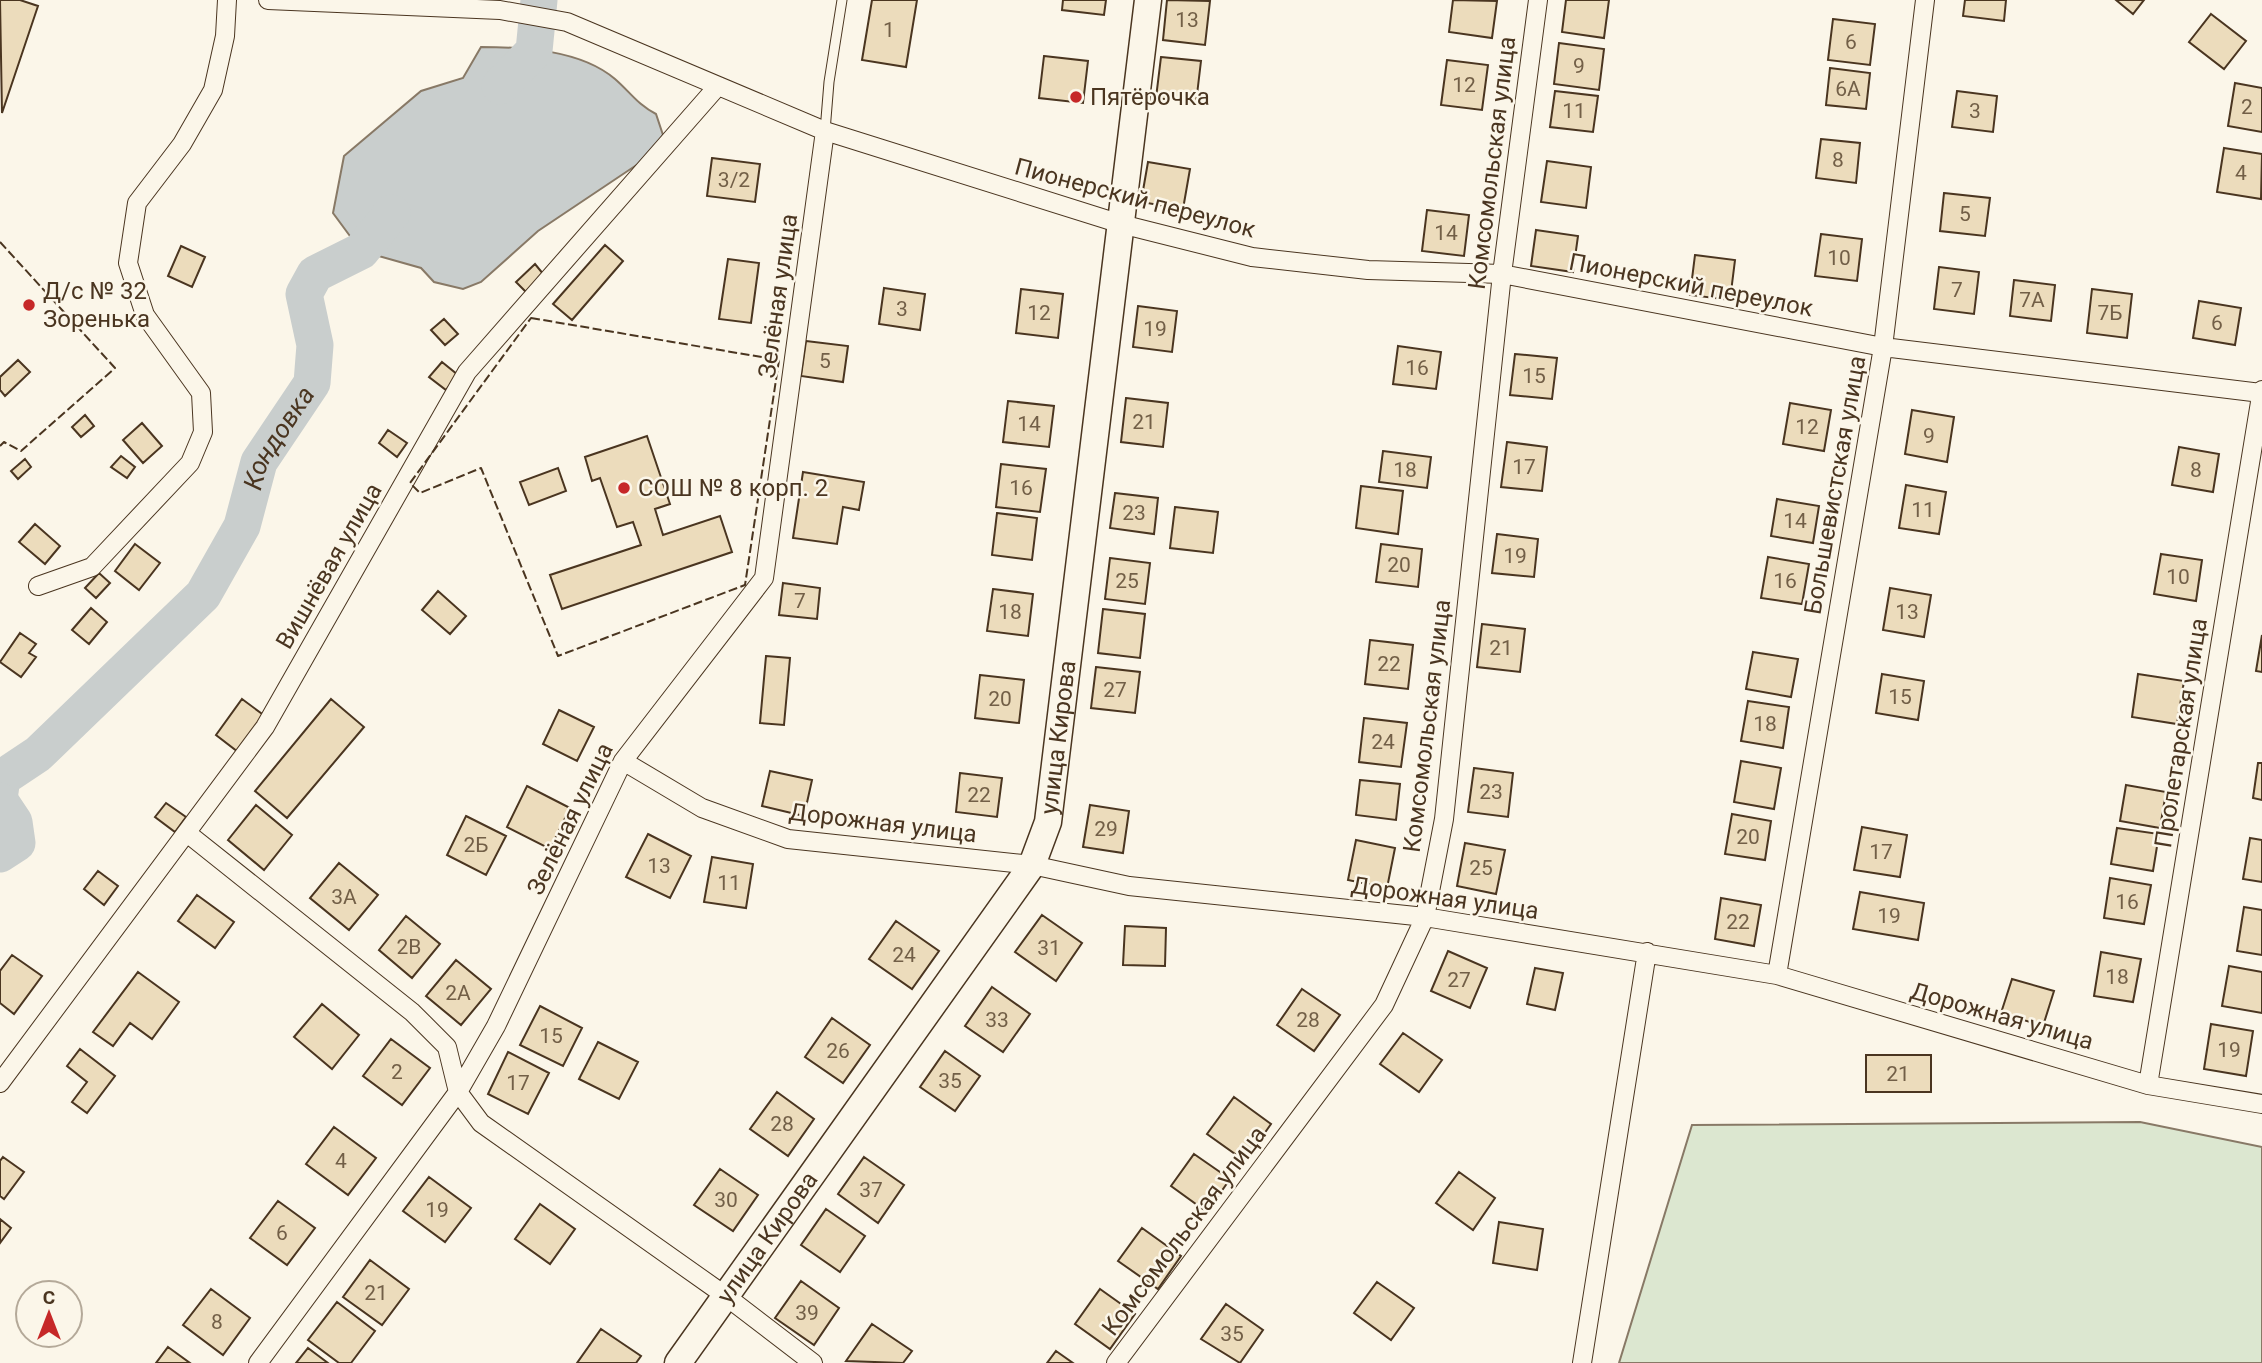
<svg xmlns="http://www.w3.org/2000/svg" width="2262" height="1363" viewBox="0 0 2262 1363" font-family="Roboto,sans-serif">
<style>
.green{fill:#dce7d0;stroke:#887966;stroke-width:2}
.water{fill:#c9cecd;stroke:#887966;stroke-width:2}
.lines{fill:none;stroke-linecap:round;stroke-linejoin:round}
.river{stroke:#c9cecd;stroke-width:37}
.building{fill:#ecdcbc;stroke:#4a3520;stroke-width:2}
.lane-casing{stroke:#4a3520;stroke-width:11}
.street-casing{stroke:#4a3520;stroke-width:20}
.secondary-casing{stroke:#4a3520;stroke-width:29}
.lane{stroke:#fbf6e9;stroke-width:9}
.street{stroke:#fbf6e9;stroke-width:18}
.secondary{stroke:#fbf6e9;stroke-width:26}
.fence{stroke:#4a3520;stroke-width:2;stroke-dasharray:9 3.5;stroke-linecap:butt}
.poi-dot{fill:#c62828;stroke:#fbf6e9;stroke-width:2.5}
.labels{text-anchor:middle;stroke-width:5;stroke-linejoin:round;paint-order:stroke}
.number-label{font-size:21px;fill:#725f47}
.poi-label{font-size:24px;fill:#4a3520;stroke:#fbf6e9;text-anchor:start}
.street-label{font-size:24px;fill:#4a3520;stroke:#fbf6e9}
.water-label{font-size:26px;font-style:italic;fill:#4a3520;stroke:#fbf6e9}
</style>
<rect width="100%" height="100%" fill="#fbf6e9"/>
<path class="green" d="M2140,1122L2262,1147V1363H1619L1692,1125Z"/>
<path class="water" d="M481,47C524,47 581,50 615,79C630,92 638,105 656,114L663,135L659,150L538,231L481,282L463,289L434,282L421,268L361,251L333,213L344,156L421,91L463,78Z"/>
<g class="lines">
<g class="river">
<path d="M500,86L534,51L539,0"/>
<path id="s1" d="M0,792L2,778L38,754L203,595L242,526L259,462L312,383L315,345L304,294L315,274L361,251L392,213"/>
<path d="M0,801L14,822L17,843L0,854"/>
</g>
</g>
<path class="building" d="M0,0H20L38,6L2,113Z
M872,0H917L906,67L862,60Z
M1063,0H1106L1104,15L1062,10Z
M1167,0L1210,1L1205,45L1163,40Z
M1453,0L1497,1L1492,38L1449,32Z
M1566,0H1609L1604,38L1562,32Z
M1965,0H2006L2004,21L1963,16Z
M2116,0H2144L2133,14Z
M2211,14L2246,41L2224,69L2189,42Z
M1833,19L1875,24L1870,65L1828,60Z
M1559,43L1604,49L1599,90L1554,84Z
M1044,56L1088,61L1083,103L1039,98Z
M1161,57L1201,61L1196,103L1156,98Z
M1447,60L1488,65L1482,110L1441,105Z
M1830,68L1870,73L1866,109L1826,105Z
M2235,83L2262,88V132L2228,126Z
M1555,91L1598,96L1593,132L1550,127Z
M1957,91L1997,96L1993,132L1952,127Z
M1821,139L1860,143L1856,183L1816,178Z
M2224,148L2262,154L2261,199L2217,192Z
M712,158L760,164L755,202L707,196Z
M1547,161L1591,167L1586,208L1541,202Z
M1148,162L1190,169L1183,209L1141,202Z
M1944,193L1990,198L1985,236L1940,231Z
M1427,210L1469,215L1464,256L1422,251Z
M1536,230L1578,236L1573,272L1531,266Z
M1821,234L1862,239L1857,281L1815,276Z
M605,245L623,261L572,320L553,304Z
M181,246L205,257L192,287L168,276Z
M1695,255L1735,260L1730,300L1690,295Z
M728,259L759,263L751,323L719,319Z
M535,264L544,275L526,292L516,282Z
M1939,267L1979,272L1974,314L1934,309Z
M2014,280L2055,285L2051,321L2010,316Z
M884,288L925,294L920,330L879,324Z
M1021,289L1063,294L1058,338L1016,333Z
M2092,289L2132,294L2127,338L2087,333Z
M2199,301L2241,308L2235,345L2193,338Z
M1138,306L1177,311L1172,352L1133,347Z
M444,319L458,334L445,345L431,330Z
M806,341L848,346L843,382L801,376Z
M1398,346L1441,352L1436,389L1393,384Z
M1515,354L1557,358L1552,399L1510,395Z
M18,360L30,372L5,396L0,390V377Z
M442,362L458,375L446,390L429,377Z
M1126,398L1168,403L1163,447L1121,442Z
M1008,401L1054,406L1049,447L1003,442Z
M1790,403L1831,410L1824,451L1783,444Z
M1912,410L1954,417L1947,462L1905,454Z
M85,415L94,426L81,437L72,427Z
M142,423L162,446L143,463L123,440Z
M388,430L407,443L397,457L379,443Z
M647,436L670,504L655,509L663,535L720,516L732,552L562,609L550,575L641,545L633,522L617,527L600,478L592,481L585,457Z
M1507,442L1547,447L1542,491L1501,487Z
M2179,447L2219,454L2213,492L2172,485Z
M1383,451L1431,457L1427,488L1379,482Z
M121,456L135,467L127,478L111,467Z
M25,459L31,467L18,479L11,471Z
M1001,464L1046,469L1040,512L996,507Z
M558,468L566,491L529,505L520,482Z
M803,472L864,482L859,510L843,507L837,544L793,538Z
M1906,485L1946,492L1939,534L1899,528Z
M1361,486L1403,491L1398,534L1356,528Z
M1115,493L1158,498L1154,534L1110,528Z
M1777,499L1819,506L1813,543L1771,536Z
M1175,507L1218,512L1213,553L1170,548Z
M997,513L1037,518L1032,560L992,555Z
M35,524L60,546L45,564L19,542Z
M1497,534L1538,539L1534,577L1492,573Z
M135,544L160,563L139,590L115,571Z
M1381,544L1422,549L1418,587L1376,582Z
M2161,554L2202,560L2196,601L2154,594Z
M1768,557L1809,564L1802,604L1761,598Z
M1110,558L1150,563L1145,604L1105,599Z
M99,573L110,583L96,598L85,588Z
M783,583L820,588L817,619L779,615Z
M1890,588L1931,595L1924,637L1883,630Z
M993,589L1033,594L1028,636L987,631Z
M438,591L466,616L450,634L422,610Z
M91,608L107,622L89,644L72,630Z
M1103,609L1145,614L1140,658L1098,653Z
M1482,624L1525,629L1520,672L1477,667Z
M20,633L36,644L29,653L36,657L21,677L0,662Z
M2262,635V672L2256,671Z
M1370,640L1413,645L1408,689L1365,684Z
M1753,652L1798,659L1791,697L1746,689Z
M766,656L790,658L784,725L760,723Z
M1096,667L1140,672L1135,713L1091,708Z
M1882,674L1924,681L1918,720L1876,713Z
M2138,674L2184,681L2177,724L2132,717Z
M980,675L1024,680L1019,723L975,718Z
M242,699L269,719L242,755L216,735Z
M331,699L364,727L287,818L255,791Z
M1748,701L1789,707L1783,748L1741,741Z
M559,710L594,727L577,761L543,744Z
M1364,718L1407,723L1401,767L1359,762Z
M1741,761L1781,768L1774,809L1734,802Z
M2258,763H2262V800L2253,798Z
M1474,768L1513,773L1508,817L1468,812Z
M770,771L812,780L804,816L762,806Z
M960,773L1002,778L997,817L956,812Z
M1360,780L1400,784L1396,820L1356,815Z
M2126,785L2166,792L2160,828L2120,821Z
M527,786L570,808L550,849L507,827Z
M166,803L186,817L175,832L155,817Z
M256,805L292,835L264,870L228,840Z
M1090,805L1129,811L1123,853L1083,847Z
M1732,814L1771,821L1765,860L1725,854Z
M466,816L506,836L486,875L447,855Z
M1862,827L1907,835L1900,877L1854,870Z
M2117,828L2159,834L2153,871L2111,864Z
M648,834L691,856L670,898L626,877Z
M2250,838L2262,840V882L2243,879Z
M1356,840L1395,848L1387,888L1348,880Z
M1465,843L1505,850L1496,894L1457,886Z
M712,857L753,864L746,908L704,902Z
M339,863L378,895L349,930L310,898Z
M98,871L118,886L104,905L84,889Z
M2110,878L2151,885L2144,924L2104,918Z
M1860,892L1924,903L1918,940L1853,929Z
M197,895L234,922L215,948L178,921Z
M1721,898L1761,905L1754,946L1715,939Z
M2244,907L2262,910V955L2237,951Z
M1042,915L1082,943L1056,981L1015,952Z
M406,916L440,944L412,978L379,950Z
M896,921L939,951L912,989L869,959Z
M1125,926L1166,928L1165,966L1123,965Z
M1448,951L1487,968L1470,1008L1431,991Z
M2101,952L2141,959L2133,1002L2094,996Z
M12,955L42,976L14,1014L0,1003V971Z
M456,960L491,989L461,1025L426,996Z
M2229,966L2262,972V1013L2222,1006Z
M1535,968L1563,973L1555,1010L1527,1004Z
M138,972L179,1002L152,1039L130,1023L113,1046L93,1032Z
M2012,979L2054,991L2043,1026L2001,1013Z
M992,987L1030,1014L1003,1052L965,1026Z
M1302,989L1340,1015L1314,1051L1277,1025Z
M322,1004L359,1035L332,1069L294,1037Z
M540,1006L582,1028L563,1066L520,1045Z
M832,1018L870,1045L843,1083L805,1057Z
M2211,1024L2253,1031L2246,1076L2204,1069Z
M1403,1033L1442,1060L1419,1092L1380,1064Z
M391,1039L430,1068L402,1105L363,1076Z
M598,1042L638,1062L619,1099L579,1079Z
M80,1049L115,1076L87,1113L72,1102L87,1082L67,1066Z
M945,1051L980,1076L955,1111L920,1087Z
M508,1052L549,1073L528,1114L488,1094Z
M1866,1055H1931V1092H1866Z
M777,1092L814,1119L788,1156L750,1129Z
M1234,1097L1271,1124L1245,1161L1207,1134Z
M334,1127L376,1158L348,1195L306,1164Z
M1194,1154L1230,1179L1207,1212L1171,1186Z
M3,1157L24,1172L4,1199L0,1196V1161Z
M864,1157L904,1185L878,1223L838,1194Z
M720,1169L758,1195L733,1231L694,1205Z
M1459,1172L1495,1198L1473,1230L1436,1203Z
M429,1177L471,1208L445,1242L403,1211Z
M278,1201L315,1228L287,1265L250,1238Z
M540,1204L575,1229L550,1264L515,1239Z
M826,1209L865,1236L840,1272L801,1245Z
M0,1219L11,1228L0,1243Z
M1499,1222L1543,1229L1537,1270L1493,1263Z
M1142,1228L1181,1256L1158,1289L1118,1261Z
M370,1260L409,1289L382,1325L343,1297Z
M801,1281L839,1308L814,1345L775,1318Z
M1377,1282L1414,1308L1391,1340L1354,1313Z
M211,1289L250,1318L223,1355L183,1325Z
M1100,1289L1135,1314L1110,1349L1075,1324Z
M337,1302L375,1331L351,1363H339L308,1340Z
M1226,1304L1263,1330L1240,1363L1201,1339Z
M872,1324L912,1351L903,1363L846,1361Z
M601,1329L641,1356L636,1363H577Z
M168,1347L190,1363H156Z
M308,1348L328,1363H296Z
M1056,1351L1073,1363H1047Z"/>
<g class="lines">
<defs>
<path id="lane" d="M825,131L829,82L842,0"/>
<path id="street" d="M268,0L500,10L567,22L825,131L1121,224L1252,257L1368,270L1502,274L1883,347L2261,393
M38,586L92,567L190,463L203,432L201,393L145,315L128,263L137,203L182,144L213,90L225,36L227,0
M623,761L702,808L788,839L1032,865L1129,886L1425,917L1777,975L2148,1085L2262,1104
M187,833L412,1012L447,1047L458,1092L481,1123L723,1294L813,1363
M1777,975L1883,347L1925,0
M0,1083L265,727L467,372L717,87
M2148,1085L2262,390
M258,1363L458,1092L496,1026L623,761L764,578L825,131
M1116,1363L1384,1005L1425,917L1444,819L1502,274L1538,0
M1582,1363L1647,952"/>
<g id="secondary">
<path id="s2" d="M678,1363L1032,865L1048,822L1148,0"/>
</g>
</defs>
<use href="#lane" class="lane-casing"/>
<use href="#street" class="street-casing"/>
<use href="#secondary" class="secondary-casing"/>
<use href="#lane" class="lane"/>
<use href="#street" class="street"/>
<use href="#secondary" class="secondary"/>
<path class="fence" d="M0,242L115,368L21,451L4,442L0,446
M531,318L779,360L745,585L558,656L481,468L420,493L410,483Z"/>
</g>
<g class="poi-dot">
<circle cx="1076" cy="97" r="7"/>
<circle cx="29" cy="305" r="7"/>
<circle cx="624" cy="488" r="7"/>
</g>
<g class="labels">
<g class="number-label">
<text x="1187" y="27">13</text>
<text x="889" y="37">1</text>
<text x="1851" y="49">6</text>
<text x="1579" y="73">9</text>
<text x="1464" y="92">12</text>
<text x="1848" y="96">6А</text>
<text x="2247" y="114">2</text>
<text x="1574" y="118">11</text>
<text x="1975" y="118">3</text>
<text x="1838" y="167">8</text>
<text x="2241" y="180">4</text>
<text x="734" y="187">3/2</text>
<text x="1965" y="221">5</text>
<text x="1446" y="240">14</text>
<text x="1839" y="265">10</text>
<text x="1957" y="297">7</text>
<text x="2032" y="307">7А</text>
<text x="902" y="316">3</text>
<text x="1039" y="320">12</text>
<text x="2110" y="320">7Б</text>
<text x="2217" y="330">6</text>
<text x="1155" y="336">19</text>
<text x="825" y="368">5</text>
<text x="1417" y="375">16</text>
<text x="1534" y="383">15</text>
<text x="1144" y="429">21</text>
<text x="1029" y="431">14</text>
<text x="1807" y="434">12</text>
<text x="1929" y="443">9</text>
<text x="1524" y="474">17</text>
<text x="1405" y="477">18</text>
<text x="2196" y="477">8</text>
<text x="1021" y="495">16</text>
<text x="1923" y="517">11</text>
<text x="1134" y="520">23</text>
<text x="1795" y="528">14</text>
<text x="1515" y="563">19</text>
<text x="1399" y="572">20</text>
<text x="2178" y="584">10</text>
<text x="1127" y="588">25</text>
<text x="1785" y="588">16</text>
<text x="800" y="608">7</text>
<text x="1010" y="619">18</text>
<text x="1907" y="619">13</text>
<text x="1501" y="655">21</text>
<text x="1389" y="671">22</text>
<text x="1115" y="697">27</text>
<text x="1900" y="704">15</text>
<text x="1000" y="706">20</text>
<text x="1765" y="731">18</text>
<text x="1383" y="749">24</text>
<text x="1491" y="799">23</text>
<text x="979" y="802">22</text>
<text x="1106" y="836">29</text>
<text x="1748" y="844">20</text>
<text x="476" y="852">2Б</text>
<text x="1881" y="859">17</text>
<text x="659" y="873">13</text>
<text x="1481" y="875">25</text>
<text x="729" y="890">11</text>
<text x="344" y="904">3А</text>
<text x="2127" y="909">16</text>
<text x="1889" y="923">19</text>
<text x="1738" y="929">22</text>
<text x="409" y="954">2В</text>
<text x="1049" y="955">31</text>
<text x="904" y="962">24</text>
<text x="2117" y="984">18</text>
<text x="1459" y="987">27</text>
<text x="458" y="1000">2А</text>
<text x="997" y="1027">33</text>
<text x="1308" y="1027">28</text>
<text x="551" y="1043">15</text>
<text x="2229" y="1057">19</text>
<text x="838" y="1058">26</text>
<text x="397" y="1079">2</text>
<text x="1898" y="1081">21</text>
<text x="950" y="1088">35</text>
<text x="518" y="1090">17</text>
<text x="782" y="1131">28</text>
<text x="341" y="1168">4</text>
<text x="871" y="1197">37</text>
<text x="726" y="1207">30</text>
<text x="437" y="1217">19</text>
<text x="282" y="1240">6</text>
<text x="376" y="1300">21</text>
<text x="807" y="1320">39</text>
<text x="217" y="1329">8</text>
<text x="1232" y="1341">35</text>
</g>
<g class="poi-label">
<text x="1090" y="105">Пятёрочка</text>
<text x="43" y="299">Д/с № 32<tspan x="43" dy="28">Зоренька</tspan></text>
<text x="638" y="496">СОШ № 8 корп. 2</text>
</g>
<g class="street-label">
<text transform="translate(1492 163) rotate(-83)" y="8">Комсомольская улица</text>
<text transform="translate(1135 198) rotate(15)" y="8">Пионерский переулок</text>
<text transform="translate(1691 285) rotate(11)" y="8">Пионерский переулок</text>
<text transform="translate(778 296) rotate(-82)" y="8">Зелёная улица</text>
<text transform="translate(1835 485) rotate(-80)" y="8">Большевистская улица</text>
<text transform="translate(329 566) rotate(-60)" y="8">Вишнёвая улица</text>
<text transform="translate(1427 726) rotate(-83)" y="8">Комсомольская улица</text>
<text transform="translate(2181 733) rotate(-81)" y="8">Пролетарская улица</text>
<text dy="8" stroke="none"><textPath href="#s2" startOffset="742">улица Кирова</textPath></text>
<text transform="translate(570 819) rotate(-64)" y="8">Зелёная улица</text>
<text transform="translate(883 823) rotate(7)" y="8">Дорожная улица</text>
<text transform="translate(1445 898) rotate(8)" y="8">Дорожная улица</text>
<text transform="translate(2002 1016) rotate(16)" y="8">Дорожная улица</text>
<text transform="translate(1184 1231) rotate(-53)" y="8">Комсомольская улица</text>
<text dy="8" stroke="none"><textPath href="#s2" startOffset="154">улица Кирова</textPath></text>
</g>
<g class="water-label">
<text dy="9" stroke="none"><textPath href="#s1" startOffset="462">Кондовка</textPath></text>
</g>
</g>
<g transform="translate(49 1314)"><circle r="33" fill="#fbf6e9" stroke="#b4a999" stroke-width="2"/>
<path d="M0-5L12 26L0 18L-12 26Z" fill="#c62828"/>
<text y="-10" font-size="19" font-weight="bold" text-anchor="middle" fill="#4a3520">С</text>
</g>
</svg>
